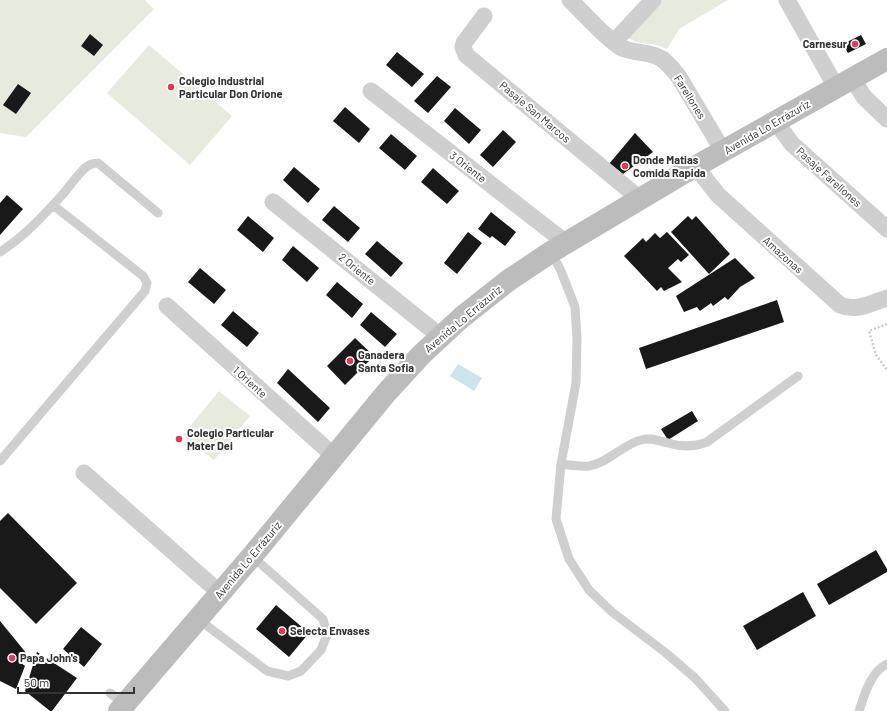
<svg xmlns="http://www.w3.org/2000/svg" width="887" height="711" viewBox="0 0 887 711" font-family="Barlow,sans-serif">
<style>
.green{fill:#e6ebde}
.water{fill:#cde4ed}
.building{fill:#191919}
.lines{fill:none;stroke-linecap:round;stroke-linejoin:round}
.path{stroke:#ccc;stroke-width:2.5;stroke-dasharray:2 2;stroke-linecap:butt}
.lane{stroke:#cfcfcf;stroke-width:9}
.street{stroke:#cfcfcf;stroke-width:17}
.secondary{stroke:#bcbcbc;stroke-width:22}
.poi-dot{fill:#e43955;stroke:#fff;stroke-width:1.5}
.labels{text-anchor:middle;stroke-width:4;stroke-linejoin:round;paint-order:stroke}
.poi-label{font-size:11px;font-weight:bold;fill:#323232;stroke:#fff;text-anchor:start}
.street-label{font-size:11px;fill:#323232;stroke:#fff}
</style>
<rect width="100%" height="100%" fill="#fff"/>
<path class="green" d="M0,0H145L154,9L26,137L0,133Z
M660,0H728L679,29L667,49L657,45L636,42L625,36Z
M149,45L232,116L190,165L107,93Z
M219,391L250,416L214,460L183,435Z"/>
<path class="water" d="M458,364L482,378L474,391L450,376Z"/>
<path class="building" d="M90,34L103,45L94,56L81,46Z
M861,35L866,44L848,53L843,44Z
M397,52L424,74L412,87L386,65Z
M437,76L451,87L428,113L414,101Z
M18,84L31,93L16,114L3,105Z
M345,107L370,129L359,143L333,121Z
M455,108L481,130L469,144L444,121Z
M503,130L516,142L493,167L480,155Z
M635,133L653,152L623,174L609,164Z
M391,134L417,156L405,170L379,148Z
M294,167L320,189L308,203L283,180Z
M433,168L459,191L447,204L421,182Z
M7,195L23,209L0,235V203Z
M334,206L360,228L348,242L322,220Z
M491,212L516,232L505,246L492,236L490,238L478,229Z
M248,216L274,238L263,252L237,230Z
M688,216L692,220L696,216L730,254L709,274L671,232Z
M468,232L482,243L457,274L444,263Z
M667,232L689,255L681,262L678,259L668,268L682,282L664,291L661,287L657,291L624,256L643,238L646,242L655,233L660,238Z
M377,241L403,263L391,277L365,254Z
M293,246L319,268L307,282L282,260Z
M735,258L755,278L740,287L728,300L725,297L713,306L711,303L700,311L697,307L684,312L676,296Z
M200,268L226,290L214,304L188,282Z
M337,282L363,304L352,318L326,295Z
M777,300L784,322L646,369L639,348Z
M233,311L259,333L247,347L221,325Z
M371,312L397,334L385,347L360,325Z
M355,338L374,356L345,385L327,366Z
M288,369L330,408L318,422L277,383Z
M692,411L698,421L668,440L661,429Z
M8,513L77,583L36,624L0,588V521Z
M876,550L887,569V572L829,605L817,584Z
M803,592L816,616L757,650L743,626Z
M276,605L309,633L289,657L256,629Z
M0,621L27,654L20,662L25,666L16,689L0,681Z
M81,627L102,644L84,667L63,649Z
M37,652L77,678L52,711H50L25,691Z"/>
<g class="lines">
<path class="path" d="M887,324L869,331L876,355L887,370"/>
<path class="lane" d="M0,252C25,236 44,215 64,193C70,185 77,176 84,169C88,165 92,163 98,163L158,213
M551,252L561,271L575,307L577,338L576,383L561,464L556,519L569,559L589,590L612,612L666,653L695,678L725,711
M0,461L145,291L147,283L143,276L53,205
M561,464C570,465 580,467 589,466C608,463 622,445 641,440C651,437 658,441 668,443C681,447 694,447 707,442L798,376
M198,619L267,671L288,676L301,671L321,650L327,635L323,619L252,556
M110,693L125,704
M859,711C864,696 871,671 887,664"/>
<path class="street" d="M570,0C585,14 603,36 620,47C633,54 650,51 662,59C669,64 674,71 679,77L723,151
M787,0L836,87
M484,16L464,43L463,47L466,55L640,199
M614,42L653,0
M852,78L864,97L887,119
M371,91L566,243
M776,122L792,144L887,229
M696,167L718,195L840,305C856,312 871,303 887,298
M273,202L440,336
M167,306L334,456
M84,473L220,593"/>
<path class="secondary" d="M119,711L252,556L387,392L422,354L462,317L509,280L551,252L682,174L887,59"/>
</g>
<g class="poi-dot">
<circle cx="855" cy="44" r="4"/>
<circle cx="171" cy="87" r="4"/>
<circle cx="625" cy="166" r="4"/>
<circle cx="350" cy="361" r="4"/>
<circle cx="179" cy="439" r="4"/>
<circle cx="282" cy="631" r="4"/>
<circle cx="12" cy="658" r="4"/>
</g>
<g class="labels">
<g class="poi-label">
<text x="847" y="48" text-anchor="end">Carnesur</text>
<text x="179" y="85">Colegio Industrial<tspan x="179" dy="13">Particular Don Orione</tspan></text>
<text x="633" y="164">Donde Matias<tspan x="633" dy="13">Comida Rapida</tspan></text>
<text x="358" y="359">Ganadera<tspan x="358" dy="13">Santa Sofia</tspan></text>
<text x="187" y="437">Colegio Particular<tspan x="187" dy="13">Mater Dei</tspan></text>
<text x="290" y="635">Selecta Envases</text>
<text x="20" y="662">Papa John's</text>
</g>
<g class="street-label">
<text transform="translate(690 97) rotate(58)" y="4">Farellones</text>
<text transform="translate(535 112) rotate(40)" y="4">Pasaje San Marcos</text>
<text transform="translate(767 127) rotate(-30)" y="4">Avenida Lo Errázuriz</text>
<text transform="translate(468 167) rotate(38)" y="4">3 Oriente</text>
<text transform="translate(829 177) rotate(42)" y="4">Pasaje Farellones</text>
<text transform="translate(783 255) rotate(42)" y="4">Amazonas</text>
<text transform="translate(357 269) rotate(39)" y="4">2 Oriente</text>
<text transform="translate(463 319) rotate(-40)" y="4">Avenida Lo Errázuriz</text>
<text transform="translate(250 382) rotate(42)" y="4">1 Oriente</text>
<text transform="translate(248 560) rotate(-50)" y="4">Avenida Lo Errázuriz</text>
</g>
</g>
<path d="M18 687v6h116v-6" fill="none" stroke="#323232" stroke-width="2"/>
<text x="24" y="687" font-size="12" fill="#323232" stroke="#ffffff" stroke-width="3" paint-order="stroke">50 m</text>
</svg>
